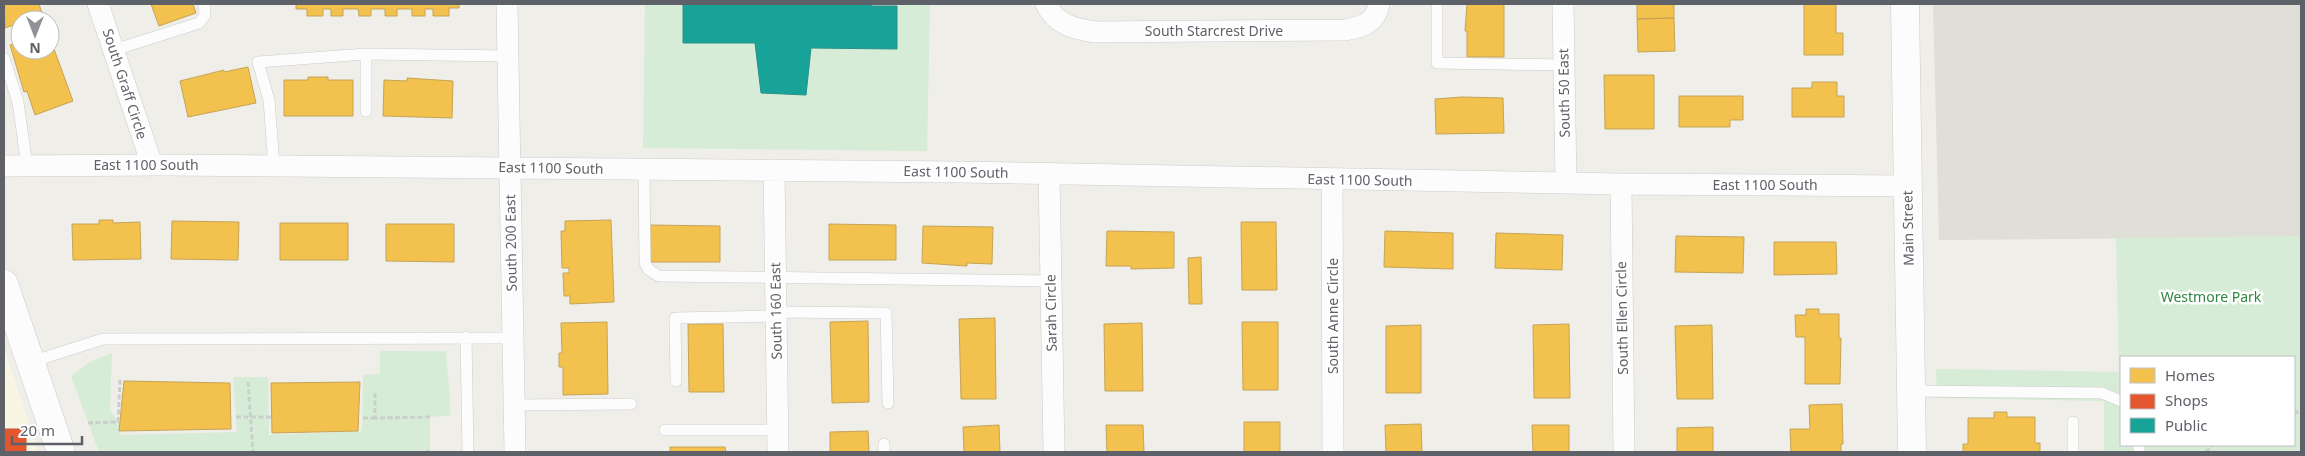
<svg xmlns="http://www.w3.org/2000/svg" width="2305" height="456" viewBox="0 0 2305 456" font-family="'Noto Sans',sans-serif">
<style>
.commercial{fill:#f8f6e3}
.education{fill:#dfded7}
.green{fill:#d6ecd6;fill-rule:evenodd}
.homes{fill:#f2c14e;stroke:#c6a456}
.shops{fill:#e4572e;stroke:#bc5a3f}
.public{fill:#17a398;stroke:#2c8f8a}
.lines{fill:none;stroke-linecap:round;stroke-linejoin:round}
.service-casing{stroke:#cccccb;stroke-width:12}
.minor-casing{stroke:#cccccb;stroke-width:22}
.tertiary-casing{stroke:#cccccb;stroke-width:29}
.path{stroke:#cbcfcc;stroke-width:3;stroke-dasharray:5 2.5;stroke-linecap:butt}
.service{stroke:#fdfcfc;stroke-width:11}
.minor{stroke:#fdfcfc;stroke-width:21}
.tertiary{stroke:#fdfcfc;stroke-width:28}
.labels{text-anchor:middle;stroke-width:5;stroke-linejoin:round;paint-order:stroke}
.street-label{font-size:14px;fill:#5e6168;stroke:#fff}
.park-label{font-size:14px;fill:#2f863f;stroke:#fff}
</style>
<rect width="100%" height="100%" fill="#efeee9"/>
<path class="commercial" d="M4,348L38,452H4Z"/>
<path class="education" d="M1933,4H2301V237L1939,240Z"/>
<path class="green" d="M645,4H930L927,151L643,148Z
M2301,236V452H2104V401L1937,398L1936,369L2119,372L2116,238ZM2121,357H2294V445H2121Z
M380,351H446L451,415L430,417V452H99L71,376L90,362L112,353L110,410L118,422L121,435L237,432L233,377H268L269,435L362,431L363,375L380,374Z"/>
<path class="homes" d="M4,4H39L43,16L31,20H20V23L5,28Z
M151,4H193L196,13L159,26Z
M296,4H459V8H449V16H433V9H425V16H412V9H397V16H385V9H371V16H359L358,9H343V16H331V9H323V16H307V9H296Z
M1467,4H1504V57H1467V31H1465Z
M1637,4H1674V18L1637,19Z
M1804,4H1836V33H1843V55H1804Z
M1674,18L1675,51L1638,52L1637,19Z
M50,38L73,101L35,115L27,91L24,92L10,45L20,42V50H50Z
M248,67L256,103L188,117L180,81L224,70V72Z
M1604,75H1654V129H1605Z
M308,77H328V80H353V116H284V80H308Z
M407,78L453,81L452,118L383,116L384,80L407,81Z
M1812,82H1837V96H1844V117H1792V88H1812Z
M1679,96H1743V120H1730V127H1679Z
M1462,97L1503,98L1504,133L1436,134L1435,99Z
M99,220H113V223L140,222L141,259L73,260L72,224H99Z
M611,220L614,302L570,304V296H564L563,273H569V268H562L561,231H565V221Z
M172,221L239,222L238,260L171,259Z
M1241,222H1276L1277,290H1242Z
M280,223H348V260H280Z
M386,224H454V262L386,261Z
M829,224L896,225V260H829Z
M647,225L720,226V262H647Z
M923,226L993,227L992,264L967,263V266L922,263Z
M1107,231L1174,232V268L1131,269V266H1106Z
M1385,231L1453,233V269L1384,267Z
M1496,233L1563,235L1562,270L1495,268Z
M1676,236L1744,237L1743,273L1675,272Z
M1774,242H1836L1837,274L1774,275Z
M1201,257L1202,304H1189L1188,258Z
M1806,309H1819V314H1839V338H1841L1840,384H1805V337H1796L1795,315H1806Z
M995,318L996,399H961L959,319Z
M868,321L869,402L832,403L830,322Z
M607,322L608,394L563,395V367H559V353H562L561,323Z
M1242,322H1278V390H1243Z
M1142,323L1143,391H1105L1104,324Z
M688,324H723L724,392H689Z
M1569,324L1570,398H1534L1533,325Z
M1421,325V393H1386V326Z
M1712,325L1713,399H1677L1675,326Z
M124,381L230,383L231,429L119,431Z
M360,382L358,431L272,433L271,383Z
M1842,404L1843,444H1841V452H1791L1790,429H1810L1809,405Z
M1994,412H2007V417H2035V443H2040V452H1963V444H1968V418H1994Z
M1244,422H1280V452H1244Z
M1421,424L1422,452H1386L1385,425Z
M999,425L1000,452H964L963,427Z
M1106,425H1143L1144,452H1107Z
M1532,425H1569V452H1533Z
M1713,427V452H1677V428Z
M868,431L869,452H830V432Z
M670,447H725L726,452H670Z"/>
<path class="shops" d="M4,429H26V452H4Z"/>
<path class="public" d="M683,4H871V6H897V49L811,48L806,95L761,93L755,43H683Z"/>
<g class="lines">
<defs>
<path id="service" d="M1437,4V63L1564,65
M114,50L199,23L205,15L204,4
M366,54V111
M4,58L18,102L27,166
M274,166L269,100L258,62L366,54L509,56
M644,169L645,263L649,270L659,276L1051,281
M776,312L886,313L888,403
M466,337L468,452
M31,362L103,339L513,338
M676,381L675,318L776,316
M1910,391L2102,393L2121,401
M514,405L631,404
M2073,422V452
M665,430H778
M884,444V452
M2139,445V452"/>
<path id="minor" d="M98,4L152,165
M507,4L515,452
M1046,4C1056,25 1075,29 1095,32L1345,30C1362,27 1376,23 1379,4
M1563,4L1566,182
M4,166L165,165L961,172L1621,184L1907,186
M774,170L778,452
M1049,173L1054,452
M1332,179L1333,452
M1621,184L1624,452"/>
<path id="tertiary" d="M1905,4L1912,452
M4,284L61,452"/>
</defs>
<use href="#service" class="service-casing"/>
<use href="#minor" class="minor-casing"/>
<use href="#tertiary" class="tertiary-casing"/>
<path class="path" d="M248,382L253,452
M375,393V418L430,417
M2294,414L2301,410
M236,417H272
M363,418H375
M88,423L118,422L120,379
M426,452L430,451
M2206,452L2213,445"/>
<use href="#service" class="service"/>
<use href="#minor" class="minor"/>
<use href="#tertiary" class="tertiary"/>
</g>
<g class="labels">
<g class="street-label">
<text x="1214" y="36">South Starcrest Drive</text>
<text transform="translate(125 84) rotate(72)" y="5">South Graff Circle</text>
<text transform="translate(1564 93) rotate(-91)" y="5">South 50 East</text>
<text x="146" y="170">East 1100 South</text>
<text transform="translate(551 168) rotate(1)" y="5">East 1100 South</text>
<text transform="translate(956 172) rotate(1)" y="5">East 1100 South</text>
<text transform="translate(1360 180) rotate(1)" y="5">East 1100 South</text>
<text x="1765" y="190">East 1100 South</text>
<text transform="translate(1908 228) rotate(-91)" y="5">Main Street</text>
<text transform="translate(511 243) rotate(-91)" y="5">South 200 East</text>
<text transform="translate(776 311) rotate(-91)" y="5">South 160 East</text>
<text transform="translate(1051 313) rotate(-91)" y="5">Sarah Circle</text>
<text transform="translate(1333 316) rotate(-90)" y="5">South Anne Circle</text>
<text transform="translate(1622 318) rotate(-91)" y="5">South Ellen Circle</text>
</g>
<g class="park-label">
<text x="2211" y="302">Westmore Park</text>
</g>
</g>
<rect width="2305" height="456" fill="none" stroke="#5e6168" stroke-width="10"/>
<rect x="2120" y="356" width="175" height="90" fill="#ffffff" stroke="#bfc0c3"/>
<rect x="2130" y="368" width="25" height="15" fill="#f2c14e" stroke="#bfc0c3"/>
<text x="2165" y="381" font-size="15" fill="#5e6168">Homes</text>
<rect x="2130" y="394" width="25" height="15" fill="#e4572e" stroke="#bfc0c3"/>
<text x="2165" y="406" font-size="15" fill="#5e6168">Shops</text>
<rect x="2130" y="418" width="25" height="15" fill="#17a398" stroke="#bfc0c3"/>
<text x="2165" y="431" font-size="15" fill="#5e6168">Public</text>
<g transform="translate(35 35) rotate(180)"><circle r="24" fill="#ffffff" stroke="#bfc0c3"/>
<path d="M0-4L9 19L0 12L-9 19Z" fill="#919295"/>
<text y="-8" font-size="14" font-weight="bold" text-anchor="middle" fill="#5e6168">N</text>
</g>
<path d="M12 436v8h70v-8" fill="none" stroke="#5e6168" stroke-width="2.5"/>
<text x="20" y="436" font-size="15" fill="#5e6168" stroke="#ffffff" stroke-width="4" paint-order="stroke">20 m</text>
</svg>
